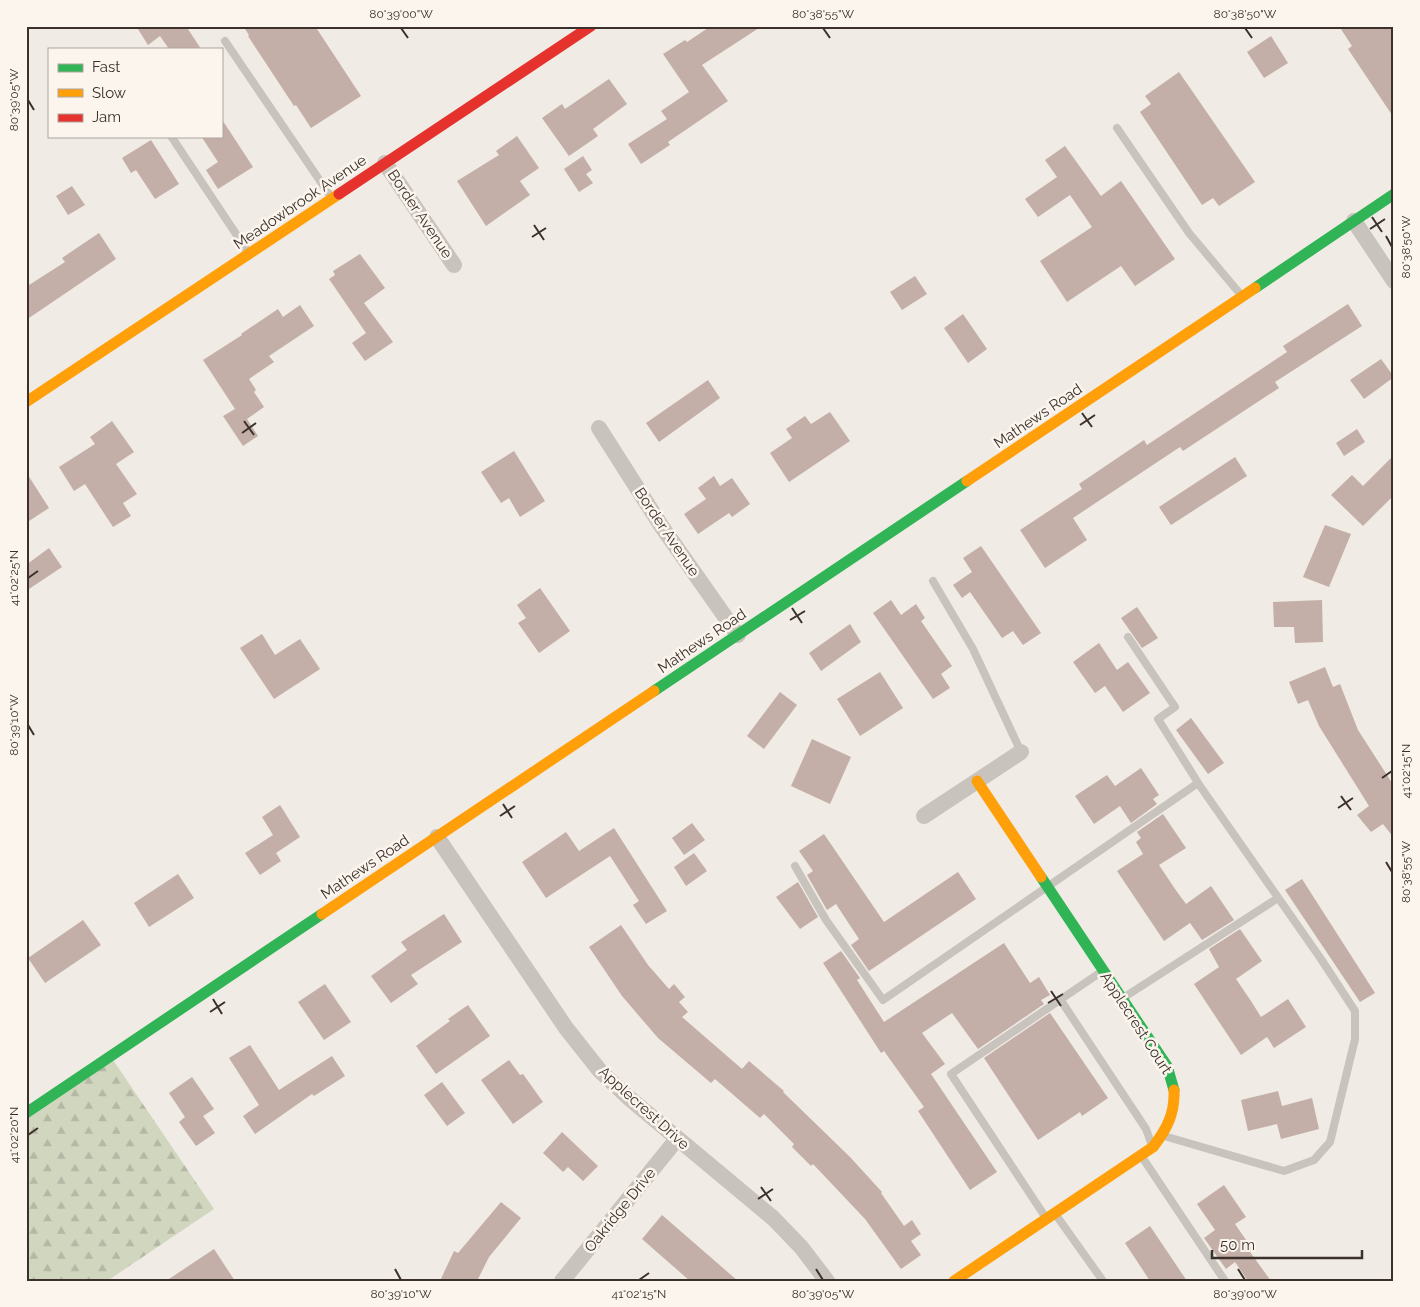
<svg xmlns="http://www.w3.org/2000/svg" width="1420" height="1307" viewBox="0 0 1420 1307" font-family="Raleway,sans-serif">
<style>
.forest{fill:url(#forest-firs)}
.building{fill:#c3afa7}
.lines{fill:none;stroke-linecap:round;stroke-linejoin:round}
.lane{stroke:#c9c3be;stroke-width:8}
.street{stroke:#c9c3be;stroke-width:16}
.fast{stroke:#30b455;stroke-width:11}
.slow{stroke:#ff9f0a;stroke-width:11}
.jam{stroke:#e5322d;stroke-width:11}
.ticks{fill:none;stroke:#3b302b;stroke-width:2}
.labels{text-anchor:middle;stroke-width:5;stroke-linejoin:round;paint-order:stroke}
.street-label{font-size:15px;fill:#3b302b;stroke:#fbf5ee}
.neatline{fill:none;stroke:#3b302b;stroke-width:2}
.ticks-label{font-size:12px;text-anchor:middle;fill:#3b302b}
</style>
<defs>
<pattern id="forest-firs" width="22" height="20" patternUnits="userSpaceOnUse" patternTransform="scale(1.25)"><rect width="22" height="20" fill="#d1d6bf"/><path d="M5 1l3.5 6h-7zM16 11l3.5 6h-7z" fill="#b4b8a4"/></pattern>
</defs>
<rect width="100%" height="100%" fill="#f0ebe5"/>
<path class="forest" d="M111,1057L214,1209L107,1281H26V1113Z"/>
<path class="building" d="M136,26H186L201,49H169L160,36L148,45Z
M243,26H315L361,96L311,128L296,105L294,106L248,36L249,35Z
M711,26H762L702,65L728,101L668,142L670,145L641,164L628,144L667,119L661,111L689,92L663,54L685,40L687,42Z
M1339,26H1394V118L1348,49L1352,46Z
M1271,36L1288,63L1264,78L1247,52Z
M1179,72L1255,182L1219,206L1213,198L1202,205L1140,112L1151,104L1145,96Z
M609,79L627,104L593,129L598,136L569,156L542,118L562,104L565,109Z
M221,118L253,167L218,189L206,170L218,162L201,136H221Z
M517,136L539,168L520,181L530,195L486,226L457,181L499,155L496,151Z
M151,140L179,184L155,199L136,170L131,173L122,158Z
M1065,146L1101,196L1121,181L1175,259L1135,286L1121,266L1067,302L1040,261L1092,227L1070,195L1038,217L1025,199L1057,177L1045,160Z
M583,156L592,170L586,174L593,183L579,192L564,169Z
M72,186L85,205L68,215L56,196Z
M99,233L116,259L26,320V287L65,262L62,258Z
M360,254L385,288L364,303L393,342L365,361L352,343L366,333L329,279L335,275L333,271Z
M915,276L927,294L902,310L890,292Z
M1348,304L1362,326L1275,382L1279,388L1183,451L1180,447L1073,518L1087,540L1045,568L1020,530L1082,489L1079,484L1144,440L1147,445L1287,352L1283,346Z
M300,305L314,326L269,356L274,362L249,379L256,390L254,392L264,407L247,419L258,436L243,446L223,416L235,409L203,360L242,335L241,334L278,309L283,317Z
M963,314L987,349L968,363L944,328Z
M1381,359L1394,377L1364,399L1350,380Z
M708,380L720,398L659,442L646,423Z
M830,412L850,441L789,482L770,453L792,438L786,429L805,416L811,424Z
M112,421L134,452L116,464L137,494L123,503L131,516L113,527L85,484L74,491L59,467L95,444L90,437Z
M1357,429L1365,442L1344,456L1336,443Z
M514,451L545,501L520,517L509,498L501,503L481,472Z
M1394,455V495L1363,526L1331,495L1352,475L1363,486Z
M1235,457L1247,476L1171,525L1159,507Z
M26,472L49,508L26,523Z
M714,476L720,486L732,478L750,504L732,517L729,513L698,534L684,514L706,499L698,488Z
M1325,525L1351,534L1329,587L1303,577Z
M981,546L1041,633L1023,645L1013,631L1002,638L970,592L962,598L953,585L972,572L963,558Z
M49,548L62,567L26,591V565Z
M540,588L570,631L539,653L518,623L526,618L517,605Z
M891,600L901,615L916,604L925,618L921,621L952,666L941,674L950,688L933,699L873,613Z
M1322,600L1323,642L1295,643L1294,627H1274L1273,602Z
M1137,607L1158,638L1142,648L1121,618Z
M850,624L861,642L821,671L809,653Z
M262,634L275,655L300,639L320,669L274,699L240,648Z
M1099,643L1117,670L1128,662L1150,693L1123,712L1105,686L1095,693L1073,662Z
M1325,667L1333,687L1340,684L1358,730L1394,786V838L1383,824L1371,832L1357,815L1369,806L1319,726L1308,700L1298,704L1289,682Z
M880,672L903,708L860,736L837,699Z
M780,692L797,705L764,749L747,736Z
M1191,718L1224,763L1208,774L1176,730Z
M812,739L851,757L830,804L791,786Z
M1141,768L1159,795L1153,799L1157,804L1131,823L1120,806L1094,824L1075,796L1107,775L1115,786Z
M280,805L300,837L276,853L281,861L260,875L245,853L273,835L262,817Z
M1163,814L1186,848L1159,865L1175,889L1186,904L1211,886L1234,920L1202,940L1190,923L1164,941L1117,871L1143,854L1136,842L1141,838L1137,832Z
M692,823L705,840L684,855L672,838Z
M614,828L667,911L646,924L633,905L639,901L610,856L546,898L522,862L566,832L579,851Z
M824,834L884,922L958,872L976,899L869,971L851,945L859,939L836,904L827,910L807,875L813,871L799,851Z
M694,853L707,871L686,886L674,867Z
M178,874L194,898L149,927L134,903Z
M1302,879L1375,993L1360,1002L1285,890Z
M798,882L818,917L800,929L776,897Z
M444,914L462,942L411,975L418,984L391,1003L371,976L407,950L401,942Z
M83,920L101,945L45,983L28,958Z
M621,925L648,965L669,989L674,984L685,997L679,1002L688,1012L682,1017L742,1069L749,1061L784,1091L783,1092L850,1157L882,1192L881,1193L904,1226L912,1220L921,1234L911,1241L921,1255L901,1269L865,1219L813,1164L811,1166L792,1147L794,1144L764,1114L760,1118L715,1079L711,1083L658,1038L622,996L589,947Z
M1240,929L1262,961L1236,979L1251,1001L1261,1017L1288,999L1306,1027L1274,1048L1267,1037L1241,1055L1194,984L1219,967L1209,949Z
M1004,943L1030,983L1039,977L1050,995L1041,1000L1044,1004L978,1049L952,1013L922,1033L945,1064L931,1074L997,1172L970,1190L918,1111L924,1107L884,1051L881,1053L823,963L841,951L860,978L857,980L884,1022Z
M325,984L351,1022L324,1040L298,1002Z
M468,1005L490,1036L436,1074L416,1046L450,1021L448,1019Z
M1050,1013L1108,1098L1082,1116L1080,1112L1038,1140L984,1058Z
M250,1045L279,1090L332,1056L345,1076L314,1096L312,1094L255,1134L243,1116L259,1105L229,1058Z
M509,1060L520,1075L523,1074L543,1102L513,1124L481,1080Z
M192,1077L214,1109L203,1116L215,1133L196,1146L179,1122L185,1117L169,1093Z
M442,1082L465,1113L447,1126L424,1095Z
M1278,1091L1282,1106L1312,1098L1319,1129L1281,1139L1277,1124L1248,1131L1241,1100Z
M562,1132L598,1166L583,1181L568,1167L563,1172L543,1153Z
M1224,1185L1246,1217L1235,1224L1253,1250L1250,1252L1271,1281H1248L1235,1262L1226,1269L1204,1238L1215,1230L1197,1204Z
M501,1202L521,1218L489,1257L477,1281H440L454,1251L458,1253Z
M662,1215L738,1281H690L642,1239Z
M1150,1226L1187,1281H1150L1125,1243Z
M214,1249L235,1281H166Z"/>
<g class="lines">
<path class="lane" d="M225,41L331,197
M1117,128L1189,233L1241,295
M171,136L248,252
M933,581L973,649L1021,752
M1128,637L1175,707L1158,719L1200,786L1321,959L1355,1011V1039L1330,1142L1314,1160L1284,1171L1164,1136
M795,866L826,920L883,1000L1198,783
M1123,998L1278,898
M1060,999L1146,1129L1151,1143
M1142,1157L1225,1281
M1056,1215L1103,1281
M1046,1218L951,1074L1101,972"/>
<path class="street" d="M385,163L454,265
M1354,221L1394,281
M599,428L662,527L738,635
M924,816L1021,752
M437,837L566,1028L600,1071L629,1098L773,1218L801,1247L827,1281
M562,1281L677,1139"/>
<path class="fast" d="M1255,288L1394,194
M654,691L967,481
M1041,877L1167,1066L1174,1090
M26,1113L322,914"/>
<path class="slow" d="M26,402L339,194
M967,481L1255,288
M977,781L1041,877
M322,914L654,691
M954,1281L1153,1147C1167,1129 1175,1113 1174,1090"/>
<path class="jam" d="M339,194L591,26"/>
</g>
<path class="ticks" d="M401,28L408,38M823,28L830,38M1245,28L1252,38M28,100L34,110M1372,217L1382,232M534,225L544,240M1370,229L1385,219M1386,236L1392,247M532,237L546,228M1082,413L1092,427M244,421L254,435M1080,425L1095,415M242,433L256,423M28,578L38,571M792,608L802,623M790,620L805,611M28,725L34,735M1382,778L1392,771M1341,796L1351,810M503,804L512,818M1338,808L1353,798M500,816L515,806M1386,862L1392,872M1051,991L1061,1006M213,999L222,1014M1048,1003L1063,994M210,1012L225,1002M28,1135L38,1128M761,1187L771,1201M758,1199L773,1189M395,1269L401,1280M816,1269L823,1280M1238,1269L1245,1280M639,1280L649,1273"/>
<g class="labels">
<g class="street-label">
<text transform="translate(300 202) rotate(-34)" y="5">Meadowbrook Avenue</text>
<text transform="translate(420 214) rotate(56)" y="5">Border Avenue</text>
<text transform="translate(1038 416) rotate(-34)" y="5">Mathews Road</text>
<text transform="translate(667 532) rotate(56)" y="5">Border Avenue</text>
<text transform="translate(702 641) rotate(-34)" y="5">Mathews Road</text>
<text transform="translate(365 867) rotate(-34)" y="5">Mathews Road</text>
<text transform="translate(1136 1023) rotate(57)" y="5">Applecrest Court</text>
<text transform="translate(644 1108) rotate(42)" y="5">Applecrest Drive</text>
<text transform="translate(620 1210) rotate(-51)" y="5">Oakridge Drive</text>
</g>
</g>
<rect width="1420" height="1307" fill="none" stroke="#fbf5ee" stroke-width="55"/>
<rect x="48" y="48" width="175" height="90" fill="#fbf5ee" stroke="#aea6a0"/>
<rect x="58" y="64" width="25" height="8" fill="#30b455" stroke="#aea6a0"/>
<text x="92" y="72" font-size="15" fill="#3b302b">Fast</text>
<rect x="58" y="89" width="25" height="8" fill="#ff9f0a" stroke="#aea6a0"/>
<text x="92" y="98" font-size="15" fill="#3b302b">Slow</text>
<rect x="58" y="114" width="25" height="8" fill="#e5322d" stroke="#aea6a0"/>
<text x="92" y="122" font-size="15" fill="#3b302b">Jam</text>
<path d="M1212 1250v8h150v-8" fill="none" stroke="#3b302b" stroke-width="2.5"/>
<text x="1220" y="1250" font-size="15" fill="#3b302b" stroke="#fbf5ee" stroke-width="4" paint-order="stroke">50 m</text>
<rect x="28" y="28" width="1364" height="1252" class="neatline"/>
<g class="ticks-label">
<text x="401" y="18">80°39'00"W</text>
<text x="823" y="18">80°38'55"W</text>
<text x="1245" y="18">80°38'50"W</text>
<text transform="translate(14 100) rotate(-90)" y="4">80°39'05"W</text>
<text transform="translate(1406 247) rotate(-90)" y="4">80°38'50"W</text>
<text transform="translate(14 578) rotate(-90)" y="4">41°02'25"N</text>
<text transform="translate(14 725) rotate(-90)" y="4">80°39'10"W</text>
<text transform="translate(1406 771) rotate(-90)" y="4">41°02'15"N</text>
<text transform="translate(1406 872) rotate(-90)" y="4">80°38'55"W</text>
<text transform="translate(14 1135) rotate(-90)" y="4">41°02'20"N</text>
<text x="401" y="1298">80°39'10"W</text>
<text x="639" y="1298">41°02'15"N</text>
<text x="823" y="1298">80°39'05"W</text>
<text x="1245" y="1298">80°39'00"W</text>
</g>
</svg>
